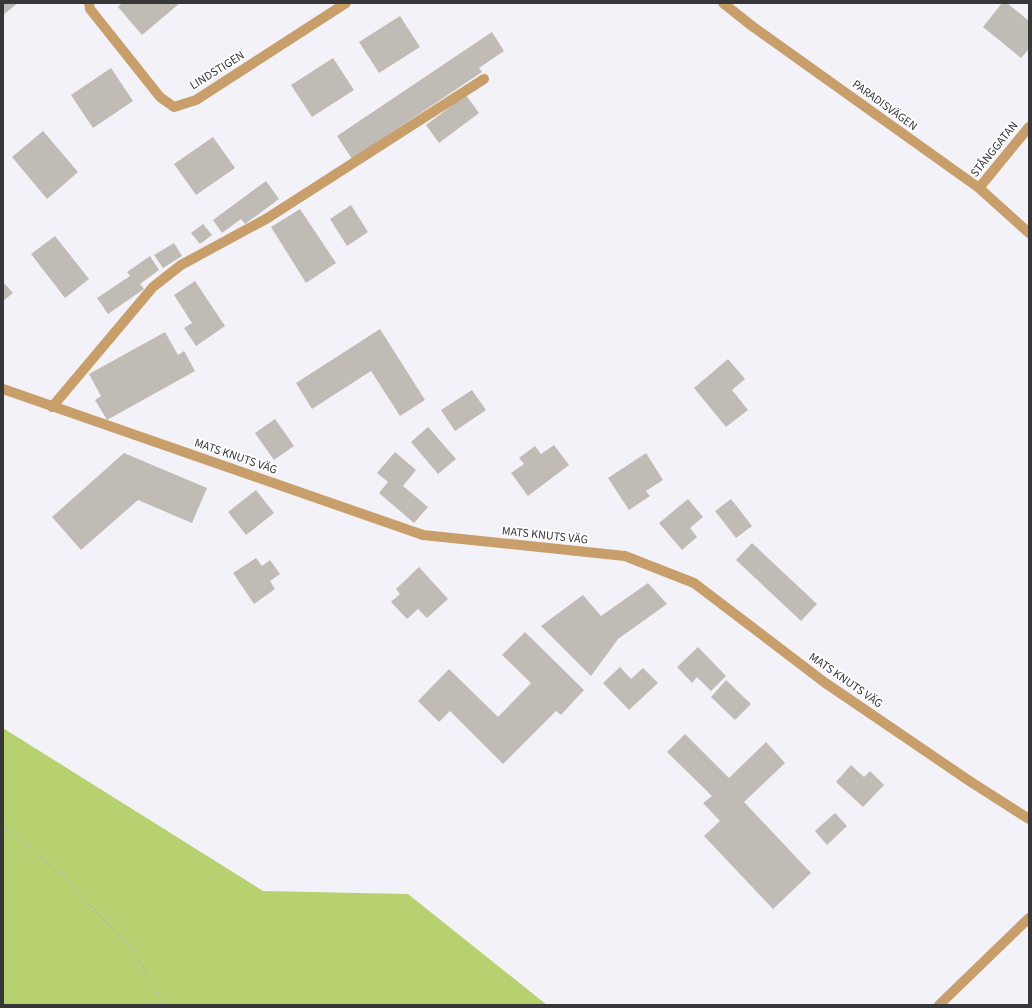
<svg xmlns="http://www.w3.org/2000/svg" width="1032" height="1008" viewBox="0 0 1032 1008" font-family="'Source Sans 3',sans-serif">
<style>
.forest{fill:#b8d170}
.building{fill:#c1bbb5}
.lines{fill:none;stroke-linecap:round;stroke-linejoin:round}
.path{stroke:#b3b1b7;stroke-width:2.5;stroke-dasharray:1 3;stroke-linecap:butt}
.minor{stroke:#c89e6b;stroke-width:10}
.labels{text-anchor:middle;stroke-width:3.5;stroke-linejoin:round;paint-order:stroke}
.street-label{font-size:12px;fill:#373639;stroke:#fff}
</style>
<rect width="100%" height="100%" fill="#f4f2f9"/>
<path class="forest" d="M3,728L263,891L408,894L547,1005H3Z"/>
<path class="building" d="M3,3H18L3,15Z
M122,3H180L142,35L118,7Z
M1002,3H1007L1029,21V49L1021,58L983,27Z
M400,16L420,47L379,73L359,42Z
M492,32L504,51L479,68L482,72L352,159L337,136Z
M333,58L354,90L312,117L291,85Z
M111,68L133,101L93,128L71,95Z
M466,95L479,113L439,143L426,125Z
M43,131L78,172L47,199L12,157Z
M213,137L235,168L196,195L174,164Z
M266,181L279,199L245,224L241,219L222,233L213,220Z
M351,205L368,232L347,246L330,219Z
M300,209L336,263L306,283L271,227Z
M203,224L212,235L200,244L191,233Z
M55,236L89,279L65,298L31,254Z
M174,243L182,256L163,268L154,255Z
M150,256L159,270L140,284L144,289L108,314L97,298L130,276L127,272Z
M195,281L225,326L196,346L184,328L192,323L174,295Z
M3,282L13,293L3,301Z
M380,329L425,400L400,416L371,371L312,409L296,383Z
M165,332L178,355L184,351L195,371L107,420L95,400L101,396L89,374Z
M728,359L745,379L732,390L748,410L726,427L694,388Z
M472,390L486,410L455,431L441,410Z
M275,419L294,446L274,460L255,433Z
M428,427L456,459L438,474L411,442Z
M554,445L569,465L528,496L511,473L524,464L519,458L535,446L541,454Z
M395,452L416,470L403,486L428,507L414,523L379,493L388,482L377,473Z
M124,453L207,488L192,523L138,500L81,550L52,517Z
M646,453L663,480L646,491L650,496L629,510L608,478Z
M256,490L274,513L246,535L228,512Z
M688,499L703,517L690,528L697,537L682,550L659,523Z
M731,499L752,526L736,538L715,511Z
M752,543L817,604L801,621L736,560Z
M256,558L262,566L270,560L280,574L270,581L275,589L254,604L233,573Z
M419,567L448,599L427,618L418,609L407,619L391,602L400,594L396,589Z
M648,583L667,604L618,639L591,676L541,626L583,595L601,616Z
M525,632L584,690L561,715L556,711L503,764L450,711L439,722L418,701L449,669L498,717L531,683L502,655Z
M698,647L726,676L711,691L697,677L692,683L677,667Z
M620,667L631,679L643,668L658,683L629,710L603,683Z
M726,680L751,704L735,720L711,697Z
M685,734L729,778L766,742L785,763L744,802L811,873L773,909L704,836L720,821L703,803L712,796L667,752Z
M851,765L864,777L870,771L884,785L863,807L836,782Z
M835,813L847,826L827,845L815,831Z"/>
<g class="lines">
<path class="path" d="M3,826L61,874L134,951L163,1005"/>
<path class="minor" d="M89,3L90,9L160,97L174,107L196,100L346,3
M723,3L752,26L979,188L1029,233
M979,188L1029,127
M3,389L423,535L625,556L694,583L824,682L971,782L1029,819
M52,407L153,287L181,265L266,219L484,79
M939,1005L1029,918"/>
</g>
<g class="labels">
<g class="street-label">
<text transform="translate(217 70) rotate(-32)" y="4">LINDSTIGEN</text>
<text transform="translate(885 105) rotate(36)" y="4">PARADISVÄGEN</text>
<text transform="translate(994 149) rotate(-51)" y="4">STÅNGGATAN</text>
<text transform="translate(236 456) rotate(19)" y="4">MATS KNUTS VÄG</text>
<text transform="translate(545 535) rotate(6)" y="4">MATS KNUTS VÄG</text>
<text transform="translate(846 680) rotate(35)" y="4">MATS KNUTS VÄG</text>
</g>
</g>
<rect width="1032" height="1008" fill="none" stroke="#373639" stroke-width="8"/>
</svg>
